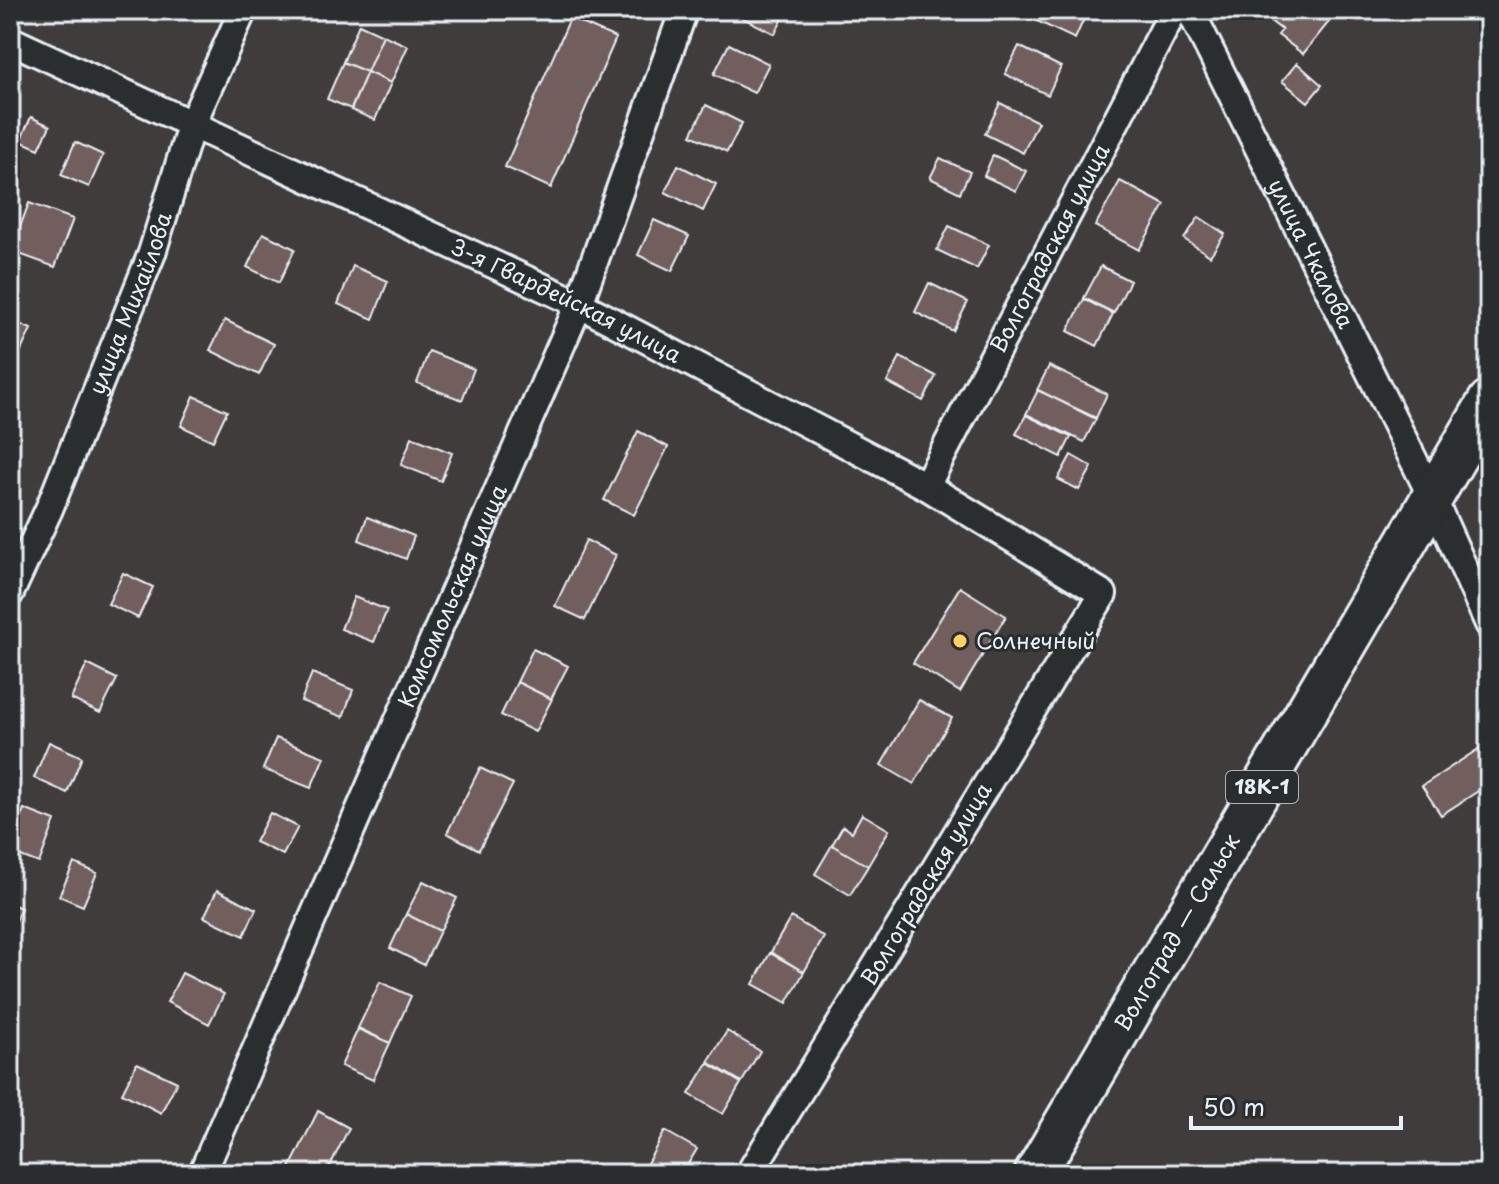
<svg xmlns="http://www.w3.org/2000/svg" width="1499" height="1184" viewBox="0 0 1499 1184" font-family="'Playpen Sans',sans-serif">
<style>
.building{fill:#725f5d;stroke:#e8f1f8;stroke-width:2}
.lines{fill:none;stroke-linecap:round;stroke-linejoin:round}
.minor-casing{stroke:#e8f1f8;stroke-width:32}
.primary-casing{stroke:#e8f1f8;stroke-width:46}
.minor{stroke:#2a2d2e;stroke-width:26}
.primary{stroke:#2a2d2e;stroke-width:40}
.poi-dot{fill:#ffd166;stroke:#2a2d2e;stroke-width:3}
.labels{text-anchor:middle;stroke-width:6;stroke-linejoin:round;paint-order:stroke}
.shield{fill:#2a2d2e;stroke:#afb6bb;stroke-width:2}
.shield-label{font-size:20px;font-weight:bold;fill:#e8f1f8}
.street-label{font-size:22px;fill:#e8f1f8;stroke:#2a2d2e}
.poi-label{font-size:22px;fill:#e8f1f8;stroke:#2a2d2e;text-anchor:start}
</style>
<rect width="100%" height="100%" fill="#403c3c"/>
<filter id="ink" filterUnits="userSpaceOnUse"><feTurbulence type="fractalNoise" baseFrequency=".0125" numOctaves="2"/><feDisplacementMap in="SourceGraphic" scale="16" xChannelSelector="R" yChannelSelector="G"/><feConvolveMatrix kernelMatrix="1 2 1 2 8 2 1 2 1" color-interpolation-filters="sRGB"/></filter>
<g filter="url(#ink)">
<path class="building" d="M741,10H782L786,12L775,34L739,16Z
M1042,10H1083L1087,12L1075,39L1037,21Z
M1256,10H1332L1336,13L1303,54L1278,35L1282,30Z
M570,18L616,38L551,188L505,167Z
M359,24L383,35L367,72L343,62Z
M383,35L408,46L391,83L367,72Z
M729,44L769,64L754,93L714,74Z
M1019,46L1061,67L1048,95L1005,74Z
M343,62L367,72L351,109L327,99Z
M1297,63L1322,85L1308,102L1282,81Z
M367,72L391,83L375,120L351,110Z
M1000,103L1038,122L1023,153L985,134Z
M706,105L742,123L727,152L691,135Z
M31,117L50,126L39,149L20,141Z
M75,142L103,155L89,187L61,175Z
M993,155L1026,171L1016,191L984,176Z
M940,158L970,172L960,193L930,178Z
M678,165L716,184L703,211L665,192Z
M1120,181L1165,205L1139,250L1095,226Z
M29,203L73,219L55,267L11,251Z
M1199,217L1225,234L1210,256L1184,239Z
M654,220L689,236L672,271L638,255Z
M949,226L989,245L977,269L937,250Z
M263,233L295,249L279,283L247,267Z
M10,266L21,269L14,294L10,293Z
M353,266L388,281L373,319L338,304Z
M1101,266L1130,281L1114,313L1084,298Z
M929,283L968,302L953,331L915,312Z
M1084,299L1113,314L1097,346L1068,331Z
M10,320L31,329L18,357L10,353Z
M225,320L274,344L259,375L210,350Z
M429,351L474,369L462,400L417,383Z
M900,357L936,376L923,401L887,382Z
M1049,366L1107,394L1096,418L1037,390Z
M1038,390L1096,419L1084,442L1026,414Z
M194,396L227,411L213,441L181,426Z
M1026,415L1071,437L1061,457L1016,434Z
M638,431L668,447L634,515L604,500Z
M412,437L452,453L441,481L401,465Z
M1071,455L1092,467L1079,490L1058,479Z
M367,517L414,536L406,559L359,540Z
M586,540L616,555L585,620L555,606Z
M123,573L153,587L138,618L108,604Z
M960,587L1006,616L960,692L913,663Z
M354,597L387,610L374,642L341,629Z
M533,649L568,666L551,699L517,682Z
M87,664L117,679L100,713L71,699Z
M312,673L353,690L343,717L301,701Z
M517,682L552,699L535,732L501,715Z
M919,700L952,718L914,784L881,765Z
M276,738L324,757L311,788L263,769Z
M49,742L82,757L67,793L34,778Z
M1489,742V784L1441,815L1422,786Z
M480,768L513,784L479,850L447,833Z
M24,809L55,821L39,863L10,852V843Z
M270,813L298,827L283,855L255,842Z
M862,814L889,830L868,866L832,845L843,826L852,832Z
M832,845L868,866L850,895L815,874Z
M74,863L97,873L83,906L59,896Z
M423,881L457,898L440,931L406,914Z
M217,890L256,909L244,936L204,917Z
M10,903L21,908L10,935Z
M406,914L440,931L424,965L390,948Z
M791,917L824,937L804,972L771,952Z
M770,953L804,972L787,1003L753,984Z
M182,973L224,994L209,1024L167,1002Z
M380,982L411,996L390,1043L358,1028Z
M358,1029L390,1043L373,1080L341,1066Z
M727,1031L760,1051L742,1082L708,1062Z
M137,1063L177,1082L161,1113L122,1093Z
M708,1063L741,1083L723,1114L689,1094Z
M318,1111L349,1128L326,1174H287Z
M665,1131L697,1149L682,1174H657L645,1167Z"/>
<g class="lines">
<defs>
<g id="minor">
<path id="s1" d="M1190,10L1432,497L1489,624"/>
<path id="s2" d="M10,40L579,304L926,486L1103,594L749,1174"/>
<path id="s3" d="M926,486L1174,10"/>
<path id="s4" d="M10,593L49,509L152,253L191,126L243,10"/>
<path id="s5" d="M202,1174L579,304L684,10"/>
</g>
<g id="primary">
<path id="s6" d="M1035,1174L1489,401"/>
</g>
</defs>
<use href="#minor" class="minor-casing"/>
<use href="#primary" class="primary-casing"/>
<use href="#minor" class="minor"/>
<use href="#primary" class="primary"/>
</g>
</g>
<circle class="poi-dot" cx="960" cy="641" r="8"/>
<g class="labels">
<rect class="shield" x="1226" y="771" width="72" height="32" rx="6"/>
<g class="shield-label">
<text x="1262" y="794">18К-1</text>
</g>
<g class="street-label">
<text dy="8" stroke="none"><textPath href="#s3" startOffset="268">Волгоградская улица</textPath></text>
<text dy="8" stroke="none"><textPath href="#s1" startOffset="272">улица Чкалова</textPath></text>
<text dy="8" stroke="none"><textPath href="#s2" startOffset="614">3-я Гвардейская улица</textPath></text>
<text dy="8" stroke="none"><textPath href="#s4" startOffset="314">улица Михайлова</textPath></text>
<text dy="8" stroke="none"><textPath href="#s5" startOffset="630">Комсомольская улица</textPath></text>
<text transform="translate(926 884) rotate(-59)" y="8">Волгоградская улица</text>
<text dy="8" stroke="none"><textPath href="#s6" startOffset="280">Волгоград — Сальск</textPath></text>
</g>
<g class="poi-label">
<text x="976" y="649">Солнечный</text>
</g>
</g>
<rect width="1499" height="1184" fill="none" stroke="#2a2d2e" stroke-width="40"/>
<rect x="20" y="20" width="1459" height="1144" fill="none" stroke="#e8f1f8" stroke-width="3" filter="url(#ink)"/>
<path d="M1191 1116v12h210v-12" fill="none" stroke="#e8f1f8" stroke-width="4"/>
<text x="1203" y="1116" font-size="24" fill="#e8f1f8" stroke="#2a2d2e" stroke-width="6" paint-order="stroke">50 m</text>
</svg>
